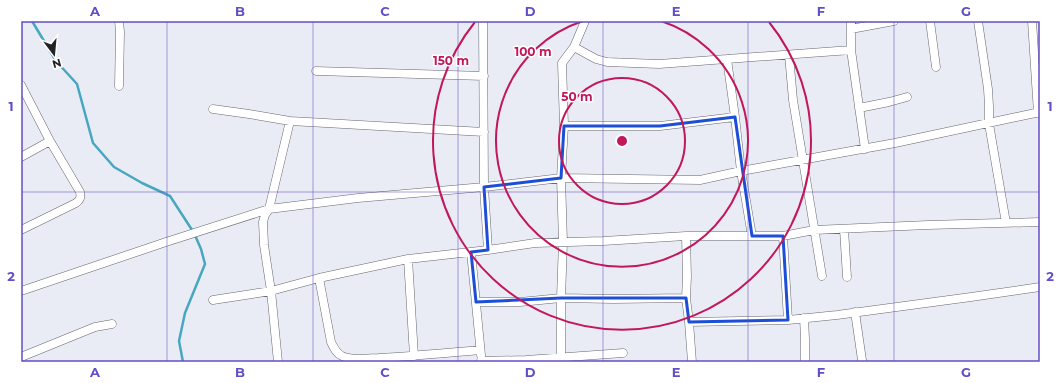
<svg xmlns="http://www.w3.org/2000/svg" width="1061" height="383" viewBox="0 0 1061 383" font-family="Montserrat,sans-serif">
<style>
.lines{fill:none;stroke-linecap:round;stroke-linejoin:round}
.stream{stroke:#47a7c1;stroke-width:2.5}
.minor-casing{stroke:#65676f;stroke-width:9}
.minor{stroke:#fff;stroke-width:8}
.marked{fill:none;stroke:#1d4ed8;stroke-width:3;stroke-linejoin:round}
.grid{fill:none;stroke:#644dc6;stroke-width:1;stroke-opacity:0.55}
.ring{fill:none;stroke:#c2185b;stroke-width:2}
.centre{fill:#c2185b;stroke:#fff;stroke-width:2}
.ring-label{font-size:12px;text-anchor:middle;font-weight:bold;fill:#c2185b;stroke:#fff;stroke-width:3;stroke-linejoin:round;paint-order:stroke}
.neatline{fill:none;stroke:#644dc6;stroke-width:1.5}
.grid-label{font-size:13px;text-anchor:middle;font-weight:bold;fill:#644dc6}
</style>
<rect width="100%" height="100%" fill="#e9ecf5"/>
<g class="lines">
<path class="stream" d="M32,21L56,61L77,84L93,143L114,167L142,183L170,196L194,233L201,249L205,264L185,313L179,341L183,362"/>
<defs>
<path id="minor" d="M483,21L484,187L488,250
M585,21L574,47L596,59L607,62L659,64L851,50
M851,21V50L865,149
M930,21L936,67
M978,21L988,89L989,106V124L1006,223
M1032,21L1038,113
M851,29L894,21
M789,55L793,100L822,276
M727,59L735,117L741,171L752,236
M316,71L484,76
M21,85L50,141L80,192C81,198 80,200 76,203L21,230
M119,86L120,32L119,21
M859,108L889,102L907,97
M213,109L249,114L290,121L484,132
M564,126L562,63L574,47
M21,157L50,141
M844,229L847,277
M686,236L687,277L686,298L689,322L692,362
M783,236L788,320
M471,252L481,355
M408,259L414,356
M319,278L331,342C334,348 336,353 342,356C352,361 367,358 379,358C413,356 446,353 480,350
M21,291L166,242L269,209L358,198L484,187L561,178L700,180L741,171L895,143L1040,112
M213,300L271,291L319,278L408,259L488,250L535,243L603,241L686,236H783L814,230L928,225L1040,222
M476,302H520L561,298L613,299L686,298
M855,312L862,360L863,362
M804,318L805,339V362
M689,322L788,320L837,315L971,297L1040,287
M21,357L95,327L112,324
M481,361L526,360L623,353
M278,362L271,291L264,245L263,222L265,215L269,209L290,121
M561,362V298L563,242L561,178L564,126H660L735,117"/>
</defs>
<use href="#minor" class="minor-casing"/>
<use href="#minor" class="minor"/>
</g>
<path class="marked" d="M735,117L752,236H783L788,320L689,322L686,298H561L476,302L471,252L488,250L484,187L561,178L564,126H660Z"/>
<path class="grid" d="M167,21V362M313,21V362M458,21V362M603,21V362M748,21V362M894,21V362M21,192H1040"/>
<g class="ring">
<circle cx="622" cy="141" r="63"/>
<path d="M661 21A126 126 0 1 1 583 21"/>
<path d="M769 22A189 189 0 1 1 475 22"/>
</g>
<circle cx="622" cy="141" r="6" class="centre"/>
<g class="ring-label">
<text x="533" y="56">100 m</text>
<text x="451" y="65">150 m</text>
<text x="577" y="101">50 m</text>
</g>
<rect width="1061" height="383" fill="none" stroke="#ffffff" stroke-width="44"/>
<g transform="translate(54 54) rotate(164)" stroke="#ffffff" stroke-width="3" paint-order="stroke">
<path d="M0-3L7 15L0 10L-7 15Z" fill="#212226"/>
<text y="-6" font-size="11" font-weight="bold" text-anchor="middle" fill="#212226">N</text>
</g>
<rect x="22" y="22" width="1017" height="339" class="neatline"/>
<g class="grid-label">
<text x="95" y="16">A</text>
<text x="240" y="16">B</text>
<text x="385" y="16">C</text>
<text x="530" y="16">D</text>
<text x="676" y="16">E</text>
<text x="821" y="16">F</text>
<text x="966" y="16">G</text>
<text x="11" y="111">1</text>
<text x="1050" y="111">1</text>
<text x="11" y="281">2</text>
<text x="1050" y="281">2</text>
<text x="95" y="377">A</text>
<text x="240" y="377">B</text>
<text x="385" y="377">C</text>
<text x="530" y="377">D</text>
<text x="676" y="377">E</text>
<text x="821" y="377">F</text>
<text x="966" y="377">G</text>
</g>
</svg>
